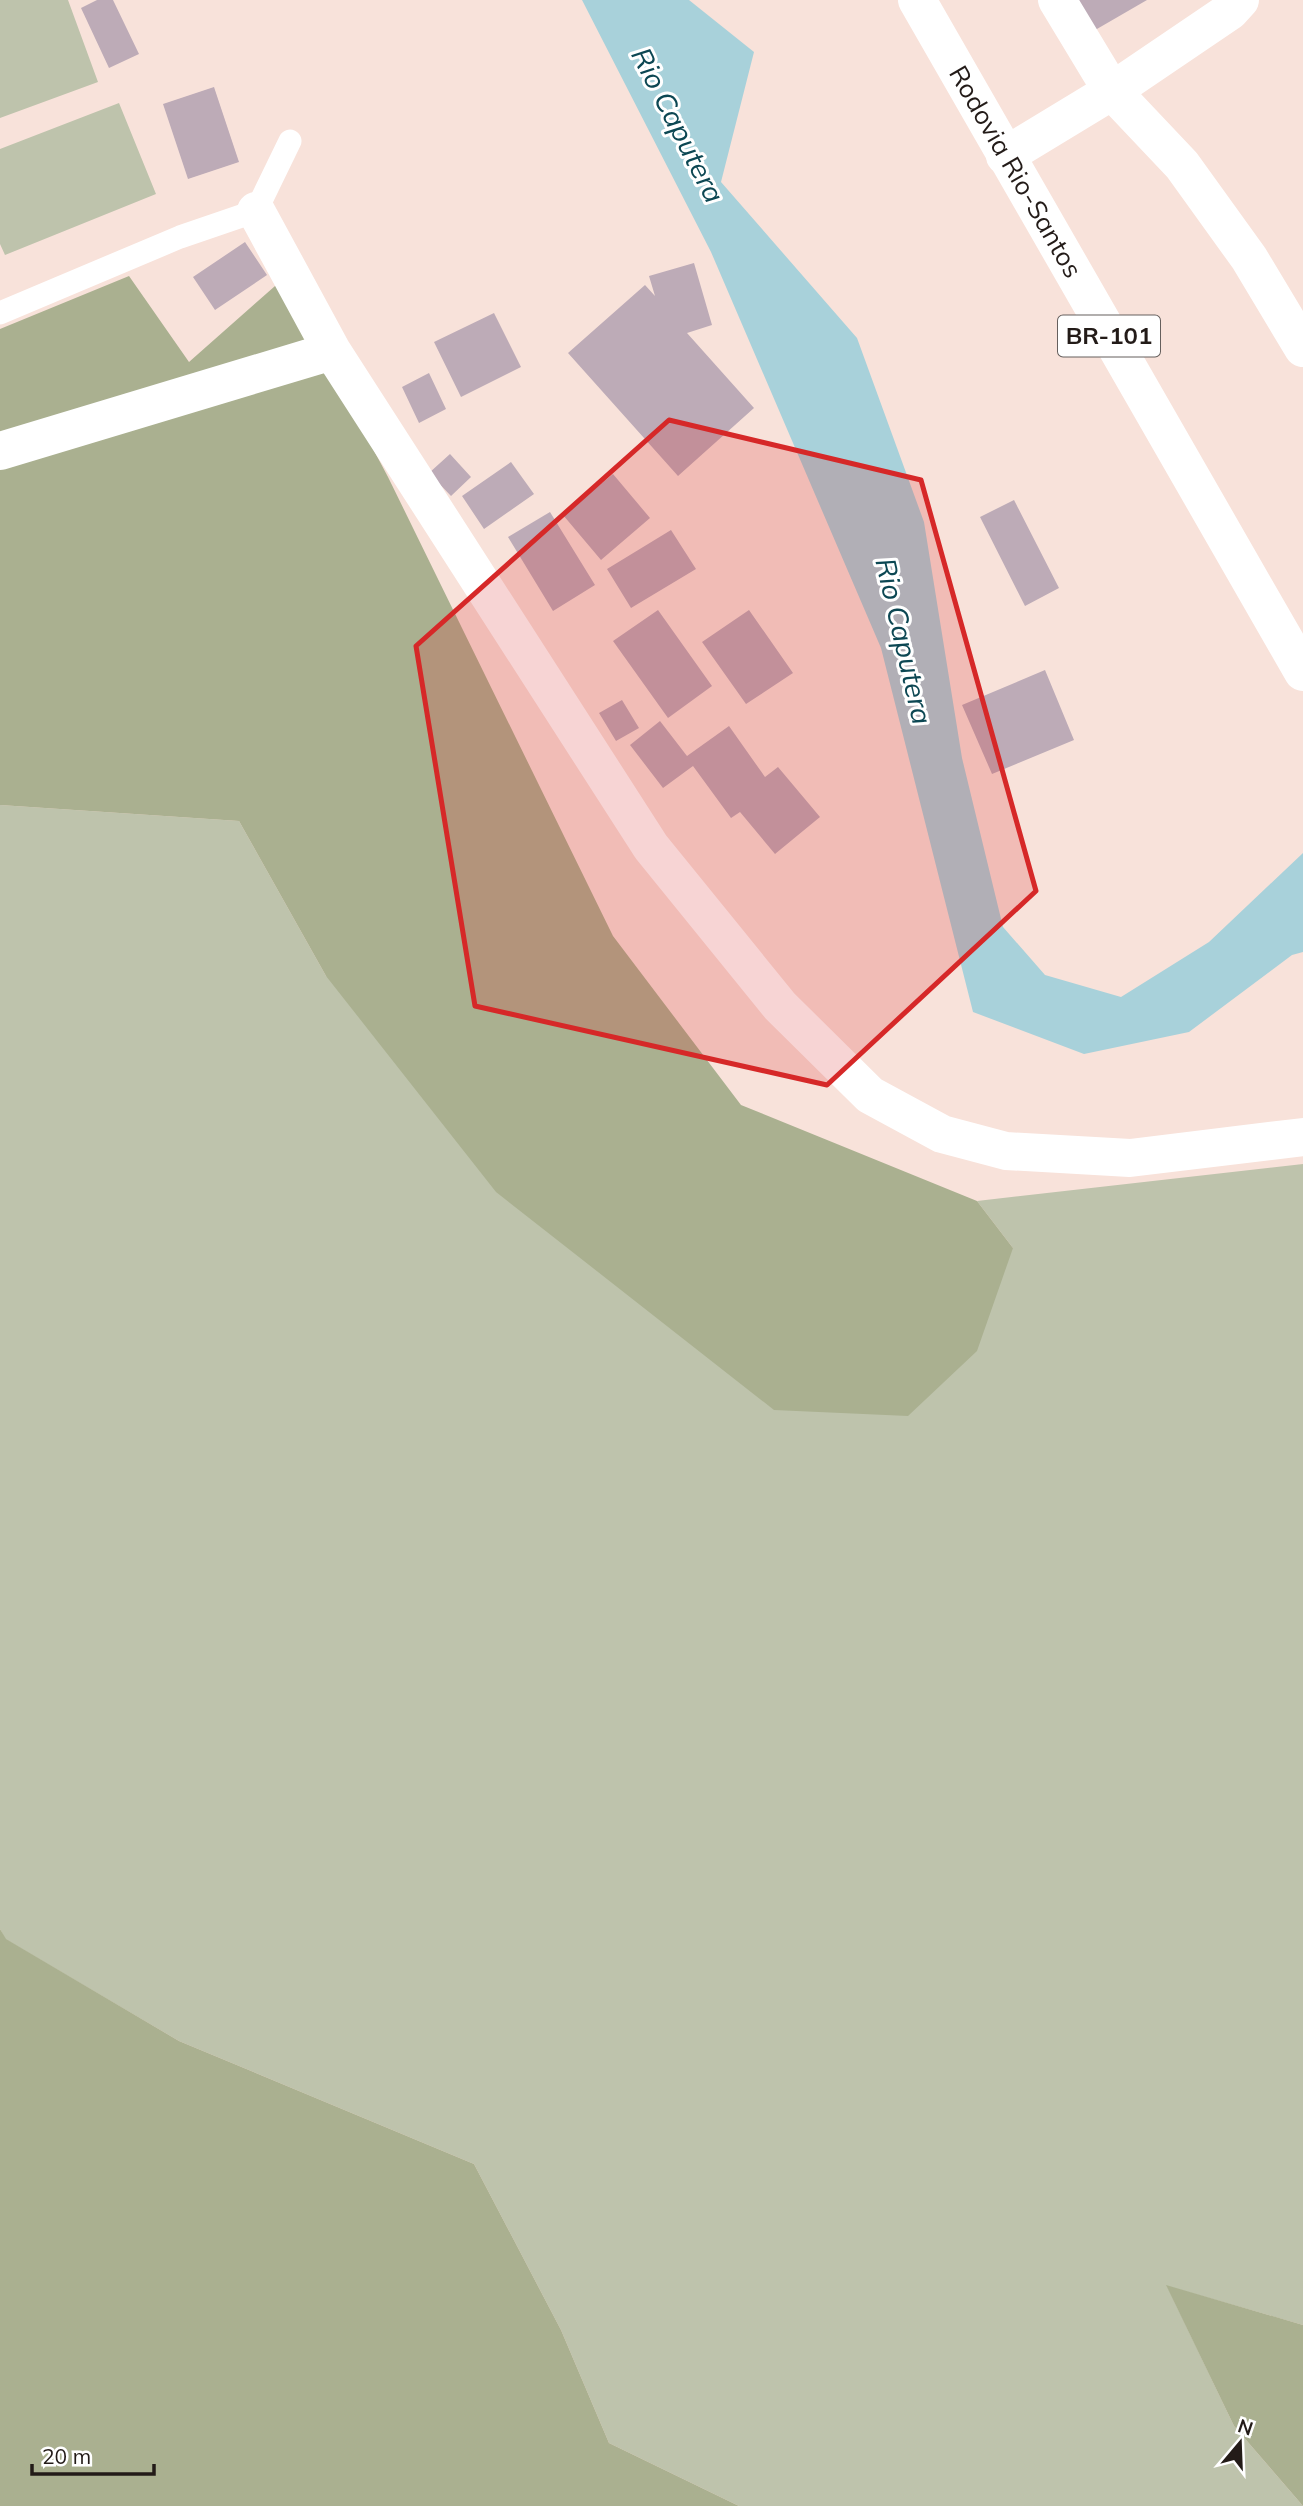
<svg xmlns="http://www.w3.org/2000/svg" width="1303" height="2506" viewBox="0 0 1303 2506" font-family="Mulish,sans-serif">
<style>
.green{fill:#bec3ac}
.forest{fill:#aab090}
.water{fill:#a8d1da}
.building{fill:#bdabb7}
.lines{fill:none;stroke-linecap:round;stroke-linejoin:round}
.lane{stroke:#fff;stroke-width:23}
.street{stroke:#fff;stroke-width:38}
.highway{stroke:#fff;stroke-width:38}
.marked{fill:#d62828;fill-opacity:0.2;stroke:#d62828;stroke-width:5;stroke-linejoin:round}
.labels{text-anchor:middle;stroke-width:6;stroke-linejoin:round;paint-order:stroke}
.shield{fill:#fff;stroke:#655f5d;stroke-width:2}
.shield-label{font-size:24px;font-weight:bold;fill:#231b18}
.street-label{font-size:26px;fill:#231b18;stroke:#fff}
.water-label{font-size:28px;font-style:italic;fill:#0c4753;stroke:#fff}
</style>
<rect width="100%" height="100%" fill="#f8e2da"/>
<path class="green" d="M0,0H68L98,82L0,118Z
M119,103L156,194L5,255L0,244V149Z
M0,805L239,821L326,976L1013,1248L977,1201L1303,1164V2325L1167,2286L1234,2426L1303,2506H739L609,2443L561,2330L474,2164L179,2041L5,1939L0,1929Z"/>
<path class="forest" d="M129,276L189,362L283,279L388,477L613,936L741,1105L977,1201L1013,1248L977,1351L908,1416L774,1410L496,1192L326,976L239,821L0,805V329Z
M0,1929L6,1939L179,2041L474,2164L561,2330L609,2443L739,2506H0Z
M1166,2285L1303,2325V2506L1234,2426Z"/>
<path class="water" d="M582,0H689L754,52L721,182L857,338L924,522L962,758L1003,927L1045,975L1121,997L1209,942L1303,853V952L1292,955L1189,1032L1084,1054L973,1012L881,648L711,252Z"/>
<path class="building" d="M97,0H113L139,54L109,68L81,8Z
M1070,0H1147L1090,33Z
M214,87L239,162L188,179L163,104Z
M245,242L267,275L215,310L193,277Z
M694,263L712,325L687,333L754,408L678,476L568,353L645,285L655,296L649,276Z
M494,313L521,367L461,397L434,342Z
M429,373L446,409L419,423L402,387Z
M450,454L471,477L451,496L429,473Z
M511,462L534,494L484,529L462,496Z
M613,474L650,518L601,560L563,515Z
M1014,500L1059,588L1025,606L980,517Z
M550,512L595,585L553,611L508,537Z
M671,530L696,569L631,608L607,569Z
M658,610L712,686L668,718L613,641Z
M749,610L793,673L746,704L702,642Z
M1045,670L1074,740L992,774L962,705Z
M622,700L639,728L616,741L599,713Z
M660,721L687,756L729,726L765,777L778,767L820,817L775,854L740,812L731,818L693,766L663,788L630,745Z"/>
<g class="lines">
<path class="lane" d="M0,313L180,237L256,211L290,141"/>
<path class="street" d="M1057,0L1112,91L1230,11L1240,0
M1005,156L1112,91L1182,165L1249,258L1303,348
M256,211L332,351L651,847L780,1006L870,1095L942,1134L1006,1151L1130,1158L1303,1137
M0,451L332,351"/>
<path class="highway" id="s1" d="M917,0L1303,672"/>
</g>
<path class="marked" d="M669,420L921,480L1036,891L827,1085L475,1006L416,646Z"/>
<g class="labels">
<rect class="shield" x="1058" y="315.5" width="102" height="41" rx="5"/>
<g class="shield-label">
<text x="1109" y="344">BR-101</text>
</g>
<g class="street-label">
<text dy="9" stroke="none"><textPath href="#s1" startOffset="198">Rodovia Rio-Santos</textPath></text>
</g>
<g class="water-label">
<text transform="translate(678 125) rotate(63)" y="10">Rio Caputera</text>
<text transform="translate(904 641) rotate(77)" y="10">Rio Caputera</text>
</g>
</g>
<g transform="translate(1240 2443) rotate(19)" stroke="#ffffff" stroke-width="5" paint-order="stroke">
<path d="M0-5L12 26L0 18L-12 26Z" fill="#231b18"/>
<text y="-10" font-size="19" font-weight="bold" text-anchor="middle" fill="#231b18">N</text>
</g>
<path d="M32 2464v10h122v-10" fill="none" stroke="#231b18" stroke-width="3.5"/>
<text x="42" y="2464" font-size="21" fill="#231b18" stroke="#ffffff" stroke-width="5" paint-order="stroke">20 m</text>
</svg>
